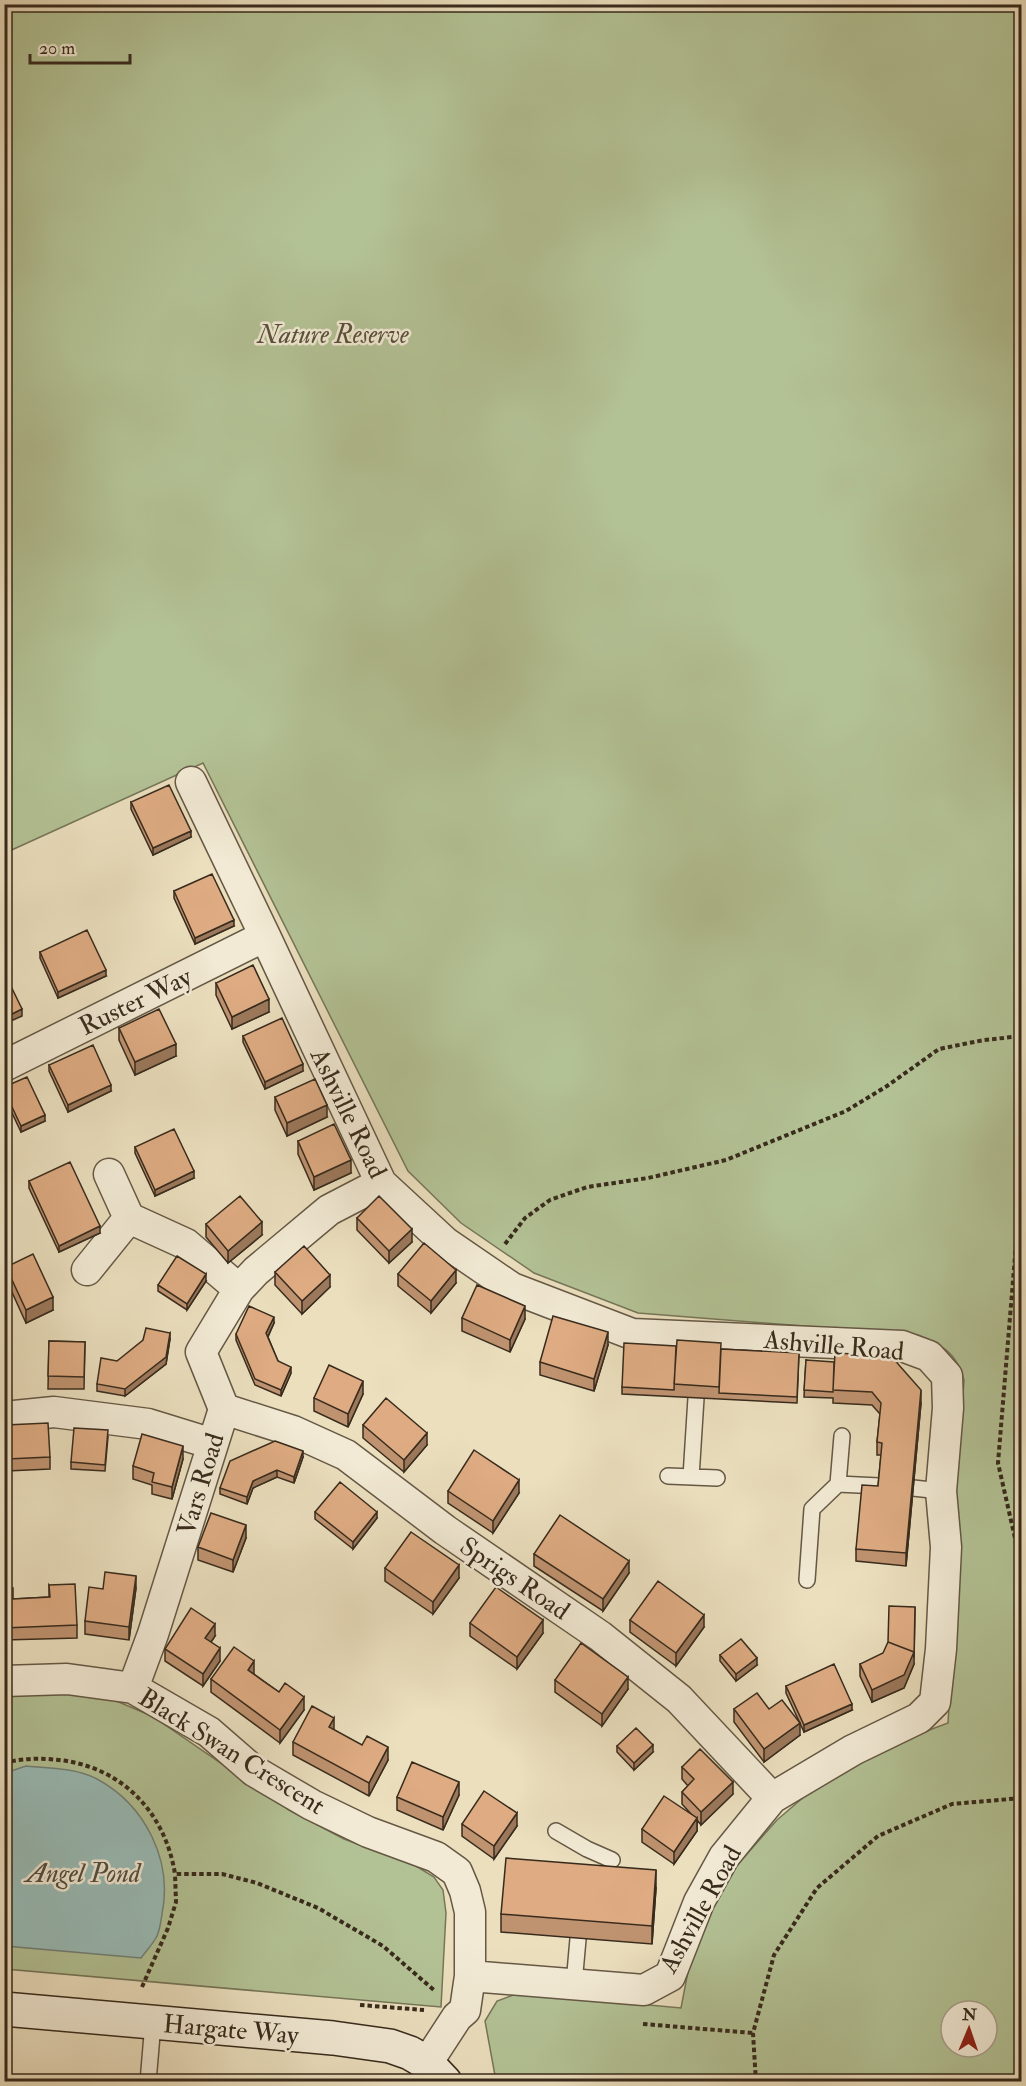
<svg xmlns="http://www.w3.org/2000/svg" width="1026" height="2086" viewBox="0 0 1026 2086" font-family="'IM FELL Double Pica',serif">
<style>
.green{fill:#b3c295;stroke:#767659;stroke-width:1.5;fill-rule:evenodd}
.water{fill:#99bcb7;stroke:#728279;stroke-width:1.5}
.lines{fill:none;stroke-linecap:round;stroke-linejoin:round}
.lane-casing{stroke:#655845;stroke-width:18}
.street-casing{stroke:#655845;stroke-width:33}
.secondary-casing{stroke:#382b1d;stroke-width:36}
.path{stroke:#382b1d;stroke-width:4;stroke-dasharray:4.5 3;stroke-linecap:butt}
.lane{stroke:#f2ead5;stroke-width:15}
.street{stroke:#f2ead5;stroke-width:30}
.secondary{stroke:#f2ead5;stroke-width:33}
.wall{fill:#bf9370;stroke:#382b1d;stroke-width:1.5}
.shaded-wall{fill:#9b785b;stroke:#382b1d;stroke-width:1.5}
.building{fill:#deab82;stroke:#382b1d;stroke-width:1.5}
.labels{text-anchor:middle;stroke-width:5;stroke-linejoin:round;paint-order:stroke}
.park-label{font-size:26px;font-style:italic;fill:#57513b;stroke:#f2ead5}
.street-label{font-size:26px;fill:#382b1d;stroke:#f2ead5}
.water-label{font-size:27px;font-style:italic;fill:#504f44;stroke:#f2ead5}
</style>
<rect width="100%" height="100%" fill="#ebdfbe"/>
<filter id="stains"><feTurbulence type="fractalNoise" baseFrequency=".00333" numOctaves="4"/><feColorMatrix values="0 0 0 0 .2 0 0 0 0 .09 0 0 0 0 .02 0 0 0 .5 -.17"/></filter>
<radialGradient id="worn" r=".72"><stop offset=".6" stop-color="#630" stop-opacity="0"/><stop offset="1" stop-color="#630" stop-opacity=".3"/></radialGradient>
<path class="green" d="M4,5H1021V2081H496L485,2021L497,2001L519,1993L681,2008L691,1956L709,1909L738,1864L777,1820L827,1777L887,1746L948,1723L958,1551L955,1507L964,1380C957,1353 942,1345 918,1335L638,1313L534,1273L461,1223L408,1171L203,763L5,853ZM951,2011H987V2047H951Z
M47,1690L102,1695L152,1716L289,1810L344,1839L416,1866L434,1877L443,1890L446,1913L441,2007L5,1969L4,1697Z"/>
<path class="water" d="M26,1766C49,1768 76,1768 97,1779C145,1805 173,1860 162,1914C161,1921 160,1929 157,1936C153,1944 146,1951 141,1958L5,1946V1773Z"/>
<g class="lines">
<defs>
<path id="lane" d="M668,1476L717,1478
M691,1477L696,1398
M838,1484L879,1486
M913,1488L941,1491
M807,1580L812,1509L838,1484L842,1436
M556,1831L587,1849L612,1860
M574,1984L578,1939
M148,2082L153,2023"/>
<path id="street" d="M191,782L265,936L381,1183L446,1243L512,1288L632,1334L902,1346L929,1356L947,1376L948,1408L941,1491L946,1547L941,1649L935,1702L919,1718L853,1750L772,1798L724,1857L699,1902L670,1976L644,1990L470,1976
M4,1066L265,936
M129,1218L186,1244L239,1289
M87,1270L129,1218L109,1174
M224,1409L293,1431L346,1455L445,1530L600,1636L679,1699L772,1798
M4,1417L54,1412L148,1424L213,1444
M4,1681L67,1679L133,1688L209,1732L254,1771L312,1805L368,1832L436,1857L457,1872L465,1891L470,1912V1976L465,2010L457,2017L427,2063
M133,1688L153,1634L224,1409L201,1352L239,1289L256,1271L329,1210L381,1183"/>
<path id="secondary" d="M4,2009L333,2038L390,2046L410,2053L427,2063L445,2082"/>
</defs>
<use href="#lane" class="lane-casing"/>
<use href="#street" class="street-casing"/>
<use href="#secondary" class="secondary-casing"/>
<path class="path" d="M1022,1222L1017,1232L998,1463L1022,1569
M505,1244L525,1218L550,1200L587,1187L648,1178L726,1160L846,1111L887,1086L939,1049L984,1040L1022,1036
M4,1763C23,1758 41,1758 59,1760C122,1767 165,1812 175,1874H222L257,1883L318,1908L383,1946L435,1991
M142,1987L168,1928L176,1902L175,1874
M360,2005L424,2010
M643,2024L753,2033
M756,2082L753,2033L774,1955L817,1888L878,1836L952,1804L1022,1798"/>
<use href="#lane" class="lane"/>
<use href="#street" class="street"/>
<use href="#secondary" class="secondary"/>
</g>
<path class="wall" d="M131,802L191,837L153,855L131,809Z
M174,891L234,926L195,944L174,898Z
M40,952L106,976L58,998L40,958Z
M216,983L269,1012L232,1029L216,995Z
M119,1028L176,1056L135,1075L119,1040Z
M243,1036L303,1071L265,1089L243,1042Z
M49,1065L111,1091L68,1112L49,1071Z
M4,1087L45,1121L21,1132L4,1096Z
M275,1097L327,1117L287,1136L275,1110Z
M298,1141L351,1173L314,1190L298,1154Z
M135,1147L194,1178L155,1196L135,1153Z
M29,1181L100,1233L59,1252L29,1188Z
M357,1218L412,1242L389,1263L357,1230Z
M206,1224L262,1235L228,1263L206,1237Z
M6,1267L53,1310L26,1323L6,1279Z
M275,1272L330,1287L302,1314L275,1285Z
M398,1274L456,1283L431,1313L398,1286Z
M206,1281L187,1310L158,1291V1285Z
M462,1318L525,1319L510,1352L462,1331Z
M274,1323L268,1337L278,1361L291,1373L281,1396L255,1385L236,1340V1334Z
M170,1339L166,1364L125,1396L97,1391V1384L117,1361Z
M49,1341L85,1342L84,1389H48Z
M608,1345L594,1391L540,1375V1362Z
M721,1349L799,1353L797,1403L622,1394V1387Z
M4,1358H11V1389H4Z
M806,1360L921,1403L906,1566L856,1561V1549L878,1486L881,1455H877V1442L880,1414L872,1405L833,1403V1398L804,1397Z
M363,1394L348,1427L314,1411V1398Z
M363,1425L427,1445L404,1472L363,1438Z
M6,1437L50,1457V1469L7,1471Z
M108,1437L105,1471L71,1469V1462Z
M303,1457L294,1483L277,1477L253,1488L247,1504L220,1494V1488Z
M183,1459L172,1499L152,1494V1485L133,1479V1466Z
M448,1491L519,1493L493,1533L448,1503Z
M315,1512L377,1518L353,1549L315,1519Z
M246,1538L233,1572L198,1560V1547Z
M534,1554L629,1573L603,1611L534,1566Z
M385,1568L459,1578L433,1614L385,1581Z
M49,1585L77,1625V1638L4,1640V1588L13,1599L49,1597Z
M136,1588L129,1640L85,1634V1621L103,1589Z
M630,1620L704,1627L676,1666L630,1632Z
M470,1623L543,1633L517,1669L470,1636Z
M215,1636L211,1642L220,1661L203,1686L165,1661V1649Z
M720,1655L757,1665L736,1681L720,1661Z
M860,1664H914L904,1688L872,1702L860,1676Z
M254,1674L304,1710L280,1743L211,1692V1679Z
M555,1680L628,1689L602,1726L555,1692Z
M786,1686L852,1710L804,1732L786,1693Z
M734,1709H769L800,1735L764,1762L734,1722Z
M334,1730L388,1760L369,1796L293,1755V1742Z
M617,1746L653,1752L634,1770L617,1752Z
M682,1767L733,1794L701,1825L697,1820V1831L674,1864L642,1842V1829L692,1815L682,1804V1792L688,1786L682,1779Z
M459,1795L443,1830L397,1810V1797Z
M462,1824L517,1826L494,1859L462,1836Z
M656,1888L652,1944L501,1932V1914Z"/>
<path class="shaded-wall" d="M191,831V837L153,855V848Z
M234,920V926L195,944V938Z
M106,970V976L58,998V992Z
M269,999V1012L232,1029V1017Z
M22,1009V1016L4,1024V1018Z
M176,1044V1056L135,1075V1062Z
M303,1064V1071L265,1089V1082Z
M111,1085V1091L68,1112V1105Z
M327,1105V1117L287,1136V1123Z
M45,1115V1121L21,1132V1126Z
M351,1160V1173L314,1190V1177Z
M194,1171V1178L155,1196V1190Z
M262,1222V1235L228,1263V1251Z
M100,1226V1233L59,1252V1246Z
M412,1229V1242L389,1263V1251Z
M456,1270V1283L431,1313V1301Z
M206,1274V1281L187,1310V1304Z
M330,1275V1287L302,1314V1301Z
M53,1297V1310L26,1323V1310Z
M525,1306V1319L510,1352V1340Z
M274,1317V1323L266,1340V1333Z
M608,1332V1345L594,1391V1379Z
M170,1333V1339L166,1364L125,1396V1389Z
M291,1367V1373L281,1396V1390Z
M363,1381V1394L348,1427V1414Z
M921,1390V1403L906,1566V1553Z
M427,1433V1445L404,1472V1460Z
M183,1446V1459L172,1499V1487Z
M303,1451V1457L294,1483V1477Z
M277,1470V1477L253,1488L247,1504V1497L253,1481Z
M519,1480V1493L493,1533V1521Z
M377,1512V1518L353,1549V1542Z
M246,1525V1538L233,1572V1560Z
M629,1561V1573L603,1611V1599Z
M459,1565V1578L433,1614V1602Z
M136,1576V1588L129,1640V1627Z
M915,1607L914,1664L904,1688L872,1702V1690Z
M704,1615V1627L676,1666V1653Z
M543,1620V1633L517,1669V1657Z
M215,1624V1636L205,1651V1638Z
M220,1648V1661L203,1686V1674Z
M757,1658V1665L736,1681V1674Z
M254,1661V1674L248,1670Z
M628,1677V1689L602,1726V1714Z
M304,1697V1710L280,1743V1730Z
M852,1704V1710L804,1732V1725Z
M334,1718V1731L329,1727Z
M800,1723V1735L764,1762V1749Z
M653,1745V1752L634,1770V1763Z
M388,1747V1760L369,1796V1783Z
M459,1782V1795L443,1830V1817Z
M733,1782V1794L701,1825V1812Z
M517,1813V1826L494,1859V1846Z
M697,1818V1831L674,1864V1852Z
M656,1870V1888L652,1944V1926Z"/>
<path class="building" d="M169,785L191,831L153,848L131,802Z
M212,874L234,920L195,938L174,891Z
M87,930L106,970L58,992L40,952Z
M253,965L269,999L232,1017L216,983Z
M4,972L22,1009L4,1018Z
M159,1009L176,1044L135,1062L119,1028Z
M282,1018L303,1064L265,1082L243,1036Z
M93,1045L111,1085L68,1105L49,1065Z
M27,1077L45,1115L21,1126L4,1090V1087Z
M315,1079L327,1105L287,1123L275,1097Z
M334,1124L351,1160L314,1177L298,1141Z
M174,1129L194,1171L155,1190L135,1147Z
M70,1162L100,1226L59,1246L29,1181Z
M240,1196L262,1222L228,1251L206,1224Z
M379,1196L412,1229L389,1251L357,1218Z
M424,1243L456,1270L431,1301L398,1274Z
M304,1246L330,1275L302,1301L275,1272Z
M33,1254L53,1297L26,1310L6,1267Z
M177,1256L206,1274L187,1304L158,1285Z
M477,1285L525,1306L510,1340L462,1318Z
M249,1306L274,1317L266,1333L278,1361L291,1367L281,1390L255,1379L236,1334Z
M553,1316L608,1332L594,1379L540,1362Z
M146,1328L170,1333L166,1357L125,1389L97,1384L101,1358L117,1361L143,1340Z
M677,1340L721,1343L719,1387L674,1384Z
M49,1341L85,1342L84,1377L48,1376Z
M624,1343L676,1346L674,1390L622,1387Z
M721,1349L799,1353L797,1397L719,1393Z
M835,1353L891,1356L921,1390L906,1553L856,1549L862,1485L878,1486L882,1443L877,1442L881,1403L872,1392L833,1390Z
M4,1358H11V1383H4Z
M806,1360L834,1362L833,1392L804,1390Z
M329,1365L363,1381L348,1414L314,1398Z
M386,1398L427,1433L404,1460L363,1425Z
M48,1423L50,1457L7,1459L6,1425Z
M74,1428L108,1430L105,1465L71,1462Z
M142,1434L183,1446L172,1487L152,1482L154,1473L133,1466Z
M275,1441L303,1451L294,1477L277,1470L253,1481L247,1497L220,1488L230,1461Z
M474,1450L519,1480L493,1521L448,1491Z
M340,1482L377,1512L353,1542L315,1512Z
M211,1513L246,1525L233,1560L198,1547Z
M560,1515L629,1561L603,1599L534,1554Z
M411,1532L459,1565L433,1602L385,1568Z
M105,1572L136,1576L129,1627L85,1621L89,1587L103,1589Z
M658,1581L704,1615L676,1653L630,1620Z
M75,1584L77,1625L4,1628V1588H13V1599L50,1597L49,1585Z
M496,1587L543,1620L517,1657L470,1623Z
M889,1606L915,1607L914,1658V1652L888,1642Z
M191,1608L215,1624L205,1638L220,1648L203,1674L165,1649Z
M741,1639L757,1658L736,1674L720,1655Z
M888,1642L914,1652L904,1675L872,1690L860,1664L883,1653Z
M581,1643L628,1677L602,1714L555,1680Z
M234,1647L254,1661L248,1670L263,1681L279,1692L285,1683L304,1697L280,1730L211,1679Z
M834,1664L852,1704L804,1725L786,1686Z
M757,1693L769,1709L782,1700L800,1723L764,1749L734,1709Z
M312,1706L334,1718L329,1727L362,1745L367,1736L388,1747L369,1783L293,1742Z
M636,1728L653,1745L634,1763L617,1746Z
M700,1749L733,1782L701,1812L682,1792L694,1779L682,1767Z
M412,1762L459,1782L443,1817L397,1797Z
M484,1791L517,1813L494,1846L462,1824Z
M664,1796L697,1818L674,1852L642,1829Z
M506,1858L656,1870L652,1926L501,1914Z"/>
<g class="labels">
<g class="park-label">
<text x="333" y="343">Nature Reserve</text>
</g>
<g class="street-label">
<text transform="translate(135 1001) rotate(-26)" y="9">Ruster Way</text>
<text transform="translate(349 1113) rotate(64)" y="9">Ashville Road</text>
<text transform="translate(834 1345) rotate(5)" y="9">Ashville Road</text>
<text transform="translate(200 1484) rotate(-73)" y="9">Vars Road</text>
<text transform="translate(515 1578) rotate(34)" y="9">Sprigs Road</text>
<text transform="translate(232 1751) rotate(32)" y="9">Black Swan Crescent</text>
<text transform="translate(700 1909) rotate(-61)" y="9">Ashville Road</text>
<text transform="translate(231 2029) rotate(5)" y="9">Hargate Way</text>
</g>
<g class="water-label">
<text x="83" y="1882">Angel Pond</text>
</g>
</g>
<rect width="1026" height="2086" fill="none" stroke="#ebdfbe" stroke-width="24"/>
<rect x="6" y="6" width="1014" height="2074" fill="none" stroke="#382b1d" stroke-width="3"/>
<rect x="12" y="12" width="1002" height="2062" fill="none" stroke="#382b1d" stroke-width="1.5"/>
<g transform="translate(969 2029) rotate(2)"><circle r="28" fill="#f2ead5" stroke="#a89e8b" stroke-width="1.5"/>
<path d="M0-4.5L10 22L0 15L-10 22Z" fill="#8f2418"/>
<text y="-9" font-size="16" font-weight="bold" text-anchor="middle" fill="#382b1d">N</text>
</g>
<path d="M30 54v9h100v-9" fill="none" stroke="#382b1d" stroke-width="3"/>
<text x="39" y="54" font-size="18" fill="#382b1d" stroke="#f2ead5" stroke-width="4.5" paint-order="stroke">20 m</text>
<rect width="100%" height="100%" filter="url(#stains)"/>
<rect width="100%" height="100%" fill="url(#worn)"/>
</svg>
